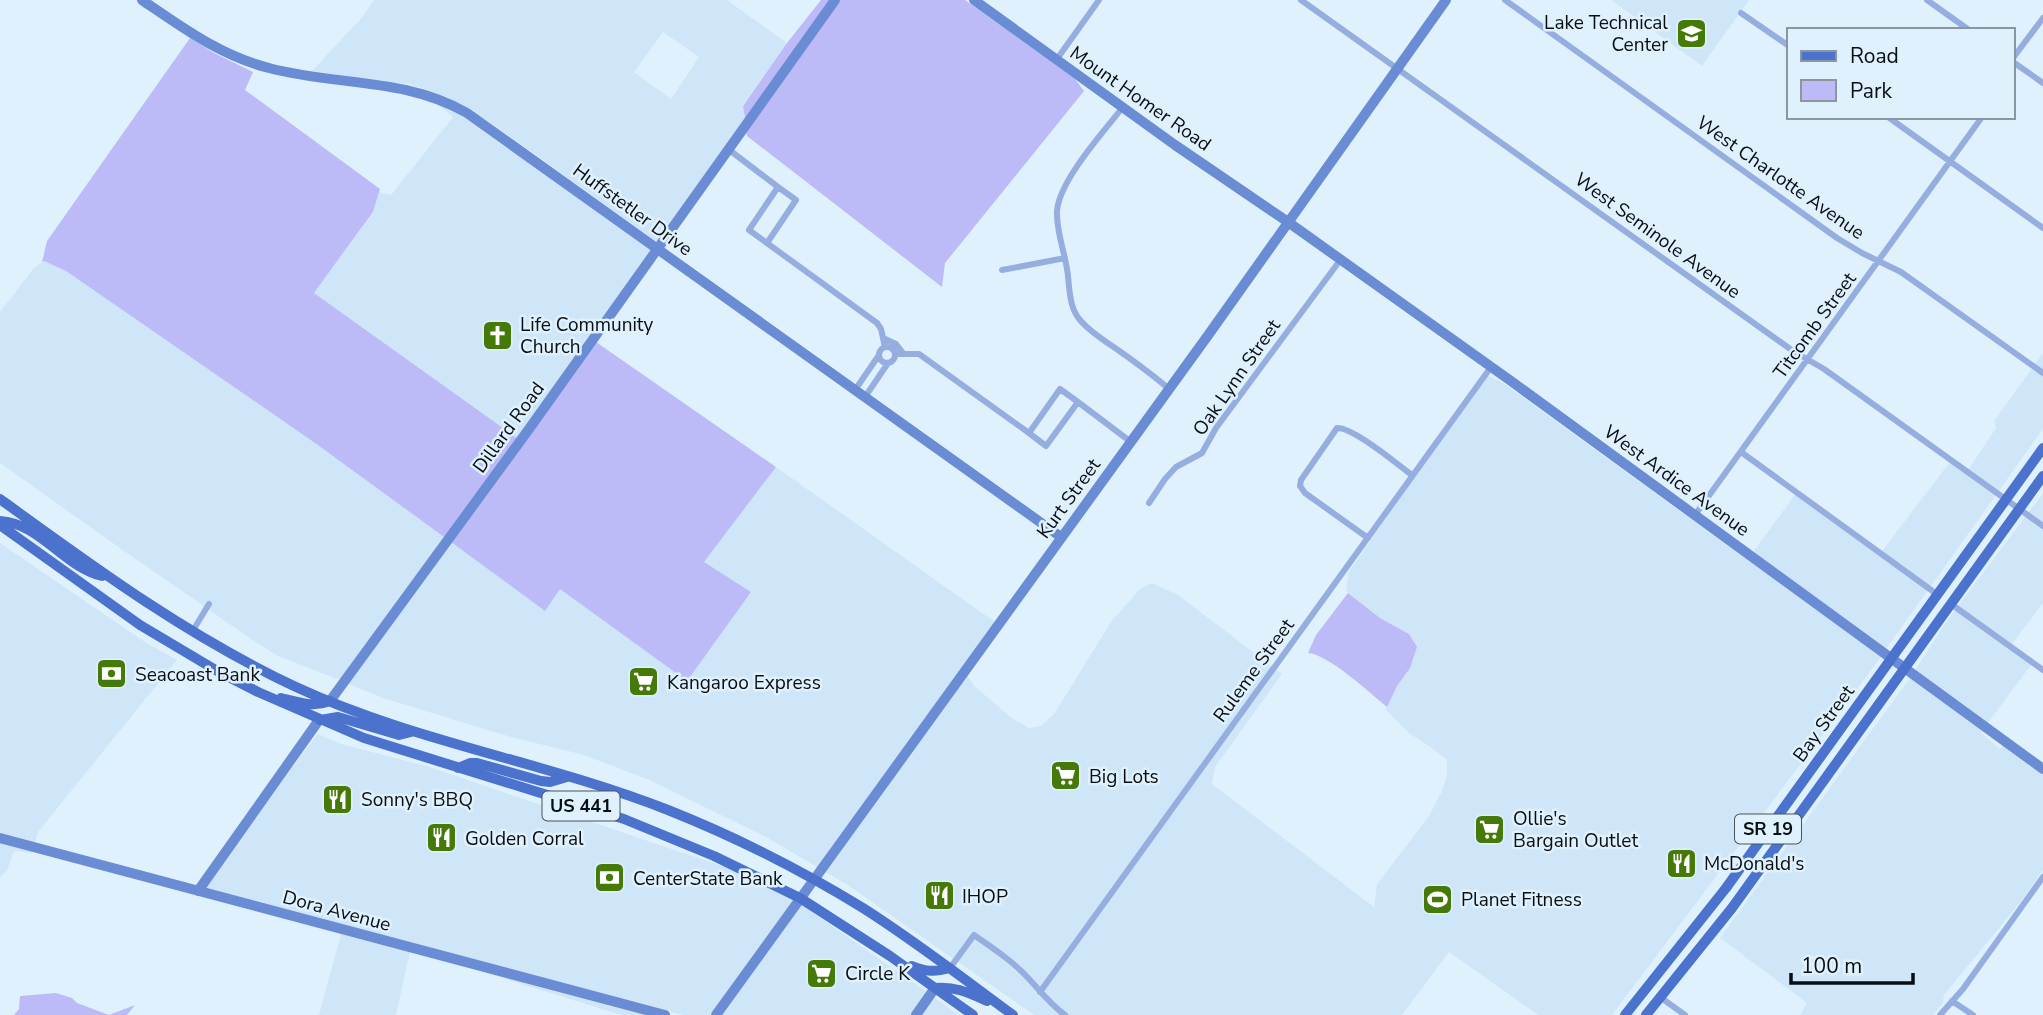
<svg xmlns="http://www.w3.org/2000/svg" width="2043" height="1015" viewBox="0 0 2043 1015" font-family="'Nunito Sans',sans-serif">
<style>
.built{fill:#cfe6f9;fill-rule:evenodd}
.green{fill:#bdbaf8}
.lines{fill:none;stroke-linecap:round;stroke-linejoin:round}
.street{stroke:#95addf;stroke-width:6}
.secondary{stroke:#6a8cd5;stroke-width:10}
.primary{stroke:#4b72cd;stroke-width:10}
.labels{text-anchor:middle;stroke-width:5;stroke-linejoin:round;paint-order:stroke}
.shield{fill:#e0f1fe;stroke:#495259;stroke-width:2}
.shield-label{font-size:18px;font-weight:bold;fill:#080e12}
.poi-label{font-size:19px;fill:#080e12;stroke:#e0f1fe;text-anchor:start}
.street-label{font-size:19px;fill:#080e12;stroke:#e0f1fe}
</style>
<rect width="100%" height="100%" fill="#e0f1fe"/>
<path class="built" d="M374,0H727L787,43L743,105L745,118L657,242L501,130L461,104L444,96L412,85L312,71L363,16ZM663,32L699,57L671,99L634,72Z
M1611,0H1749L1702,66Z
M434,102L464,117L651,249L517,438L314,293L373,213L379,192L391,195L453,117Z
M44,261L66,271L315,443L444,537L340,680L278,656L254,641L117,546L0,463V312L34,268Z
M2043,353V429L1886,649L1753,552L1797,492L1882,551L1950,462L1966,473L1996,428L1994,421Z
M1484,374L1503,383L1881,657L1612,1015H1538L1449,952L1402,1015H1034L849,886L824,871L967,675L974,686L1012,718L1029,728L1041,726L1054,714L1111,622L1140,589L1152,583L1178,595L1282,674L1215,767L1212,784L1374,907L1377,884L1429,816L1442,791L1447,775V760L1432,748L1409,733L1386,710L1388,703L1397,686L1409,634L1380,618L1346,591L1349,572Z
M776,467L995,622L817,867L768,838L647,779L584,755L511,737L386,699L348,684L451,542L545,611L560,588L687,681L704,562Z
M2043,493V603L2012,644L2034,661L1987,724L1915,670L1947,621Z
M0,543L145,642L177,660L38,832L35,843L0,833Z
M1910,678L1982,731L1981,733L2000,749L2003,746L2043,775V870L2022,900L1944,995L1943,1001L1944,1002L1933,1015H1800L1807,1003L1720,938Z
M318,734L341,744L426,766L731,869L793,900L710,1015H683L205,888L284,778Z
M0,843L32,852V853L14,851L7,870L0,877Z
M800,904L927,992L911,1015H721Z
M341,934L410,952L396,1015H319Z
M474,969L646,1015H621Z
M934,997L958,1015H921Z"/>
<path class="green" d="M821,0H830L745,118L743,106L787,43Z
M840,0H965L1075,79L1084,91L945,263L942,287L747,136L746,131Z
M190,38L214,53L253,72L245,90L380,189L373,212L314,293L517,438L444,537L315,443L66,271L44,261L42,262L47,241Z
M596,342L776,467L704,562L751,592L687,681L560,589L545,611L451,542Z
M1348,593L1380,618L1409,634L1417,647L1410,668L1397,686L1387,707C1370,693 1328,654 1308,653L1316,635Z
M56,993L72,998L77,1003L109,1015L135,1005L127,1015H14L19,1009L20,996Z"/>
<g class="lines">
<path class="street" d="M1301,0L1793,351L1824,369L2043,526
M1505,0L1837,238L1862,253L1901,272L2043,373
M1927,0L1969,30
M1741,13L1789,46
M2013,58L2043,18
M1057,59L1099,0
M2013,62L2043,83
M1123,107C1104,131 1059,181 1057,211C1056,230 1064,250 1067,269C1070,286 1068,306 1080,320C1090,332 1105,341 1118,350C1135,362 1153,375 1169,389
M1888,117L2043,228
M728,149L778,187
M767,243L796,200L778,187L749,230L877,323L881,329L885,347
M1002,270L1065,258
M883,338L896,344L903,353
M879 355a8 8 0 1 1 16 0a8 8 0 1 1-16 0Z
M895,354H919L1029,433L1046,446L1078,402L1060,389L1029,433
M855,390L879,355
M865,397L888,363
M1078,402L1131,442
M1741,452L1938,595
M1149,503L1165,479L1176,467L1202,453L1216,428L1341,259
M1695,515L1982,117
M1368,538L1305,493L1300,486L1301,480L1337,428C1353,427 1398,465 1412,475
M1951,604L2043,670
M192,632L209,604
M950,968L974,935C994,949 1014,962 1030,980C1041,992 1051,1005 1065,1015
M1040,992L1491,367
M1660,997L1685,1015
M1952,1001L1973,1015
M1940,1015L1963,989L2043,877"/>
<path class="secondary" d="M142,0C183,28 221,56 269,68C336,86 404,77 467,113L1061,537
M974,0L1175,145L1288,222L1511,381L2043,769
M330,701L529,429L835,0
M0,838L665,1015
M198,891L319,720
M716,1015L1209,334L1446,0
M916,1015L935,988"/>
<path class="primary" d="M0,499C95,568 189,637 296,687C415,742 546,762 668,810C736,837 801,870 863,908C915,941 964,979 1013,1015
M0,521C40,523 64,567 102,576
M0,525L140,625L219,672L258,692L364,738L624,819L714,856L800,898L890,956L973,1015
M281,698C297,702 313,708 330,701
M320,720L338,717L399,735L411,732
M458,768L470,763H477L541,781L550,782L567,777
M912,966C926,972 935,972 950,968
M935,988C955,986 969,993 987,1001
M1625,1015L1726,888L2043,448
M1646,1015L1732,908L2043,476"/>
</g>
<defs>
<symbol id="school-square" viewBox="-11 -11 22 22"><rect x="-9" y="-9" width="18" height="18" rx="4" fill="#467a08" stroke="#e0f1fe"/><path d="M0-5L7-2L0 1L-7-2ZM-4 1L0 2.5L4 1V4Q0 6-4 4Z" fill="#fff"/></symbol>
<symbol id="church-square" viewBox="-11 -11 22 22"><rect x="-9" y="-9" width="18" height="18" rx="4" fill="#467a08" stroke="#e0f1fe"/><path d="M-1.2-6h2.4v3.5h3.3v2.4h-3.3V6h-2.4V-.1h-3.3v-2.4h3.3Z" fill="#fff"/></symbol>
<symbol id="bank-square" viewBox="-11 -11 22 22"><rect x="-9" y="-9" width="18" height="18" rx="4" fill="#467a08" stroke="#e0f1fe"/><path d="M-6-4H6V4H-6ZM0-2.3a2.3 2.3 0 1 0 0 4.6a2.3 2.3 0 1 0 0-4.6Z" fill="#fff"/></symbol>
<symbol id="supermarket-square" viewBox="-11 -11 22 22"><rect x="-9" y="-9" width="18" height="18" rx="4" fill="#467a08" stroke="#e0f1fe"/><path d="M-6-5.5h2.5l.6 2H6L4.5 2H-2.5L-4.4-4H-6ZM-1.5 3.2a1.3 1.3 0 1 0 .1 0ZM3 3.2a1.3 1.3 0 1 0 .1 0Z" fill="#fff"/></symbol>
<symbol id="restaurant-square" viewBox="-11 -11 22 22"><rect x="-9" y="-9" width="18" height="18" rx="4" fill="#467a08" stroke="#e0f1fe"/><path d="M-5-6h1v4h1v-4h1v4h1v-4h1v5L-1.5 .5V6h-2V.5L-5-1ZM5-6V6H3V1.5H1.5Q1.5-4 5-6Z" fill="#fff"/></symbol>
<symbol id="stadium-square" viewBox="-11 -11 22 22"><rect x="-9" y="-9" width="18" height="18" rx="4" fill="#467a08" stroke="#e0f1fe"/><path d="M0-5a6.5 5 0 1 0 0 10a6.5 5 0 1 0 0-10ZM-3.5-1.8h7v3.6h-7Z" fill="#fff"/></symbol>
</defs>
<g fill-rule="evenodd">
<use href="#school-square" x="1674" y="16" width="35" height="35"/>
<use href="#church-square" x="480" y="318" width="35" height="35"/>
<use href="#bank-square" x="94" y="656" width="35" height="35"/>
<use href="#supermarket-square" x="626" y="664" width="35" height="35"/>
<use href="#supermarket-square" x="1048" y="758" width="35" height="35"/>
<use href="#restaurant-square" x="320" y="782" width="35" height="35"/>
<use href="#supermarket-square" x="1472" y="812" width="35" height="35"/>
<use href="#restaurant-square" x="424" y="820" width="35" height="35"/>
<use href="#restaurant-square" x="1664" y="846" width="35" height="35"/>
<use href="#bank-square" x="592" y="860" width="35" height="35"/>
<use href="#restaurant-square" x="922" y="878" width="35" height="35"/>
<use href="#stadium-square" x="1420" y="882" width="35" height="35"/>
<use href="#supermarket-square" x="804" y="956" width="35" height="35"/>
</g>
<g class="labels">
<g class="shield">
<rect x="542.5" y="791.5" width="77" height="29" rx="5"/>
<rect x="1735" y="814.5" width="66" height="29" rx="5"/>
</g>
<g class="shield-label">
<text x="581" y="812">US 441</text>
<text x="1768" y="835">SR 19</text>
</g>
<g class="poi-label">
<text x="1668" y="29" text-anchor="end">Lake Technical<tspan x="1668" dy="22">Center</tspan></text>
<text x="520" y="331">Life Community<tspan x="520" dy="22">Church</tspan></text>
<text x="135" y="681">Seacoast Bank</text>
<text x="667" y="689">Kangaroo Express</text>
<text x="1089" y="783">Big Lots</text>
<text x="361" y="806">Sonny's BBQ</text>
<text x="1513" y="825">Ollie's<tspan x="1513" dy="22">Bargain Outlet</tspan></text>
<text x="465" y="845">Golden Corral</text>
<text x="1704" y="870">McDonald's</text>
<text x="633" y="885">CenterState Bank</text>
<text x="962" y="903">IHOP</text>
<text x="1461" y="906">Planet Fitness</text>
<text x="845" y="980">Circle K</text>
</g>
<g class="street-label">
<text transform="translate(1141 98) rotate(35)" y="7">Mount Homer Road</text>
<text transform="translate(1781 177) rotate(35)" y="7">West Charlotte Avenue</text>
<text transform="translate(633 209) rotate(36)" y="7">Huffstetler Drive</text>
<text transform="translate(1658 235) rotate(36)" y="7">West Seminole Avenue</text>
<text transform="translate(1814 325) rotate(-54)" y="7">Titcomb Street</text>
<text transform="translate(1236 377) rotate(-55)" y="7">Oak Lynn Street</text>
<text transform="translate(508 427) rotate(-54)" y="7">Dillard Road</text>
<text transform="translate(1677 480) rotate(36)" y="7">West Ardice Avenue</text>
<text transform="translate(1068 498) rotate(-54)" y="7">Kurt Street</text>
<text transform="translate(1253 670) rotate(-54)" y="7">Ruleme Street</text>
<text transform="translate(1823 723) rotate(-54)" y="7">Bay Street</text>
<text transform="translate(337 910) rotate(15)" y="7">Dora Avenue</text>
</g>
</g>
<rect x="1787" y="28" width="228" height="91" fill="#e0f1fe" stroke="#8a96a0" stroke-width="2"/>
<rect x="1801" y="51" width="35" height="10" fill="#4b72cd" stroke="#8a96a0" stroke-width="2"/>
<text x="1850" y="63" font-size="21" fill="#080e12">Road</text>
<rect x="1801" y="80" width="35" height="21" fill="#bdbaf8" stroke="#8a96a0" stroke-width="2"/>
<text x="1850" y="98" font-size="21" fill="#080e12">Park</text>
<path d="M1791 973v10h122v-10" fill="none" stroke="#080e12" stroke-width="3.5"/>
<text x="1801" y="973" font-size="21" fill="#080e12" stroke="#e0f1fe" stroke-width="5" paint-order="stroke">100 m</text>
</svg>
